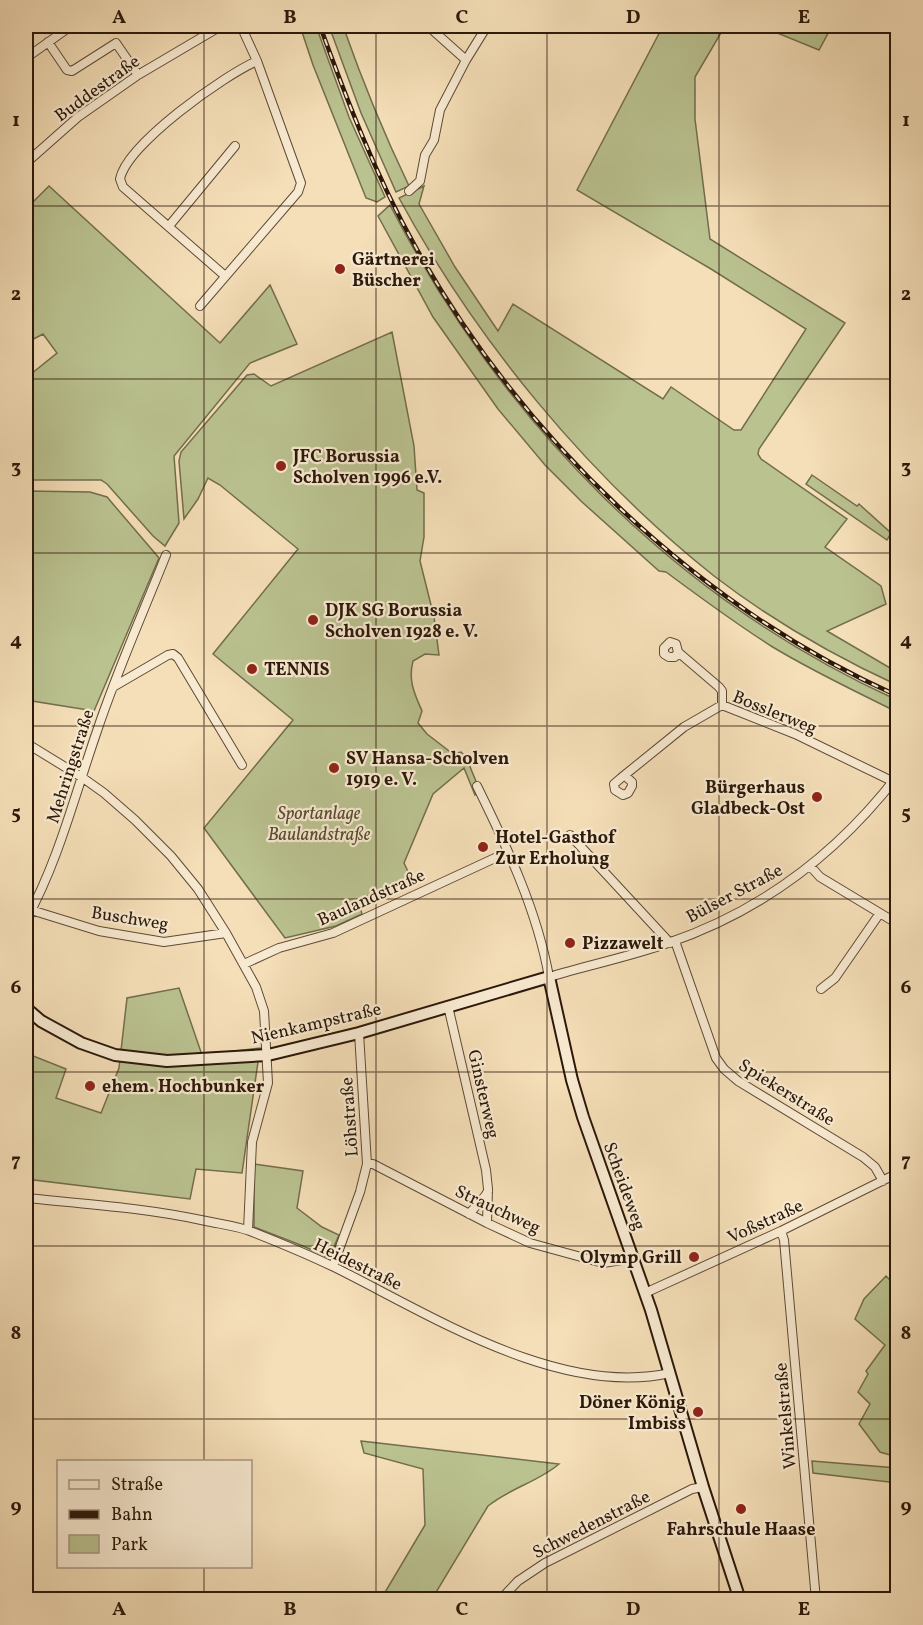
<svg xmlns="http://www.w3.org/2000/svg" width="923" height="1625" viewBox="0 0 923 1625" font-family="Vollkorn,serif">
<style>
.green{fill:#bac290;stroke:#726d4d;stroke-width:1.5}
.lines{fill:none;stroke-linecap:round;stroke-linejoin:round}
.street-casing{stroke:#5e4a36;stroke-width:10}
.secondary-casing{stroke:#2b180a;stroke-width:14}
.street{stroke:#f8ead1;stroke-width:8}
.secondary{stroke:#f8ead1;stroke-width:10}
.rail-casing{stroke:#2b180a;stroke-width:4.5}
.rail{stroke:#f8ead1;stroke-width:2;stroke-dasharray:7;stroke-linecap:butt}
.grid{fill:none;stroke:#2b180a;stroke-width:1.5;stroke-opacity:0.55}
.poi-dot{fill:#8f2418;stroke:#f8ead1;stroke-width:2}
.labels{text-anchor:middle;stroke-width:4.5;stroke-linejoin:round;paint-order:stroke}
.street-label{font-size:18px;fill:#2b180a;stroke:#f8ead1}
.poi-label{font-size:18px;font-weight:bold;fill:#2b180a;stroke:#f8ead1;text-anchor:start}
.park-label{font-size:18px;font-style:italic;fill:#564b32;stroke:#f8ead1}
.neatline{fill:none;stroke:#2b180a;stroke-width:2}
.grid-label{font-size:20px;text-anchor:middle;font-weight:bold;fill:#2b180a}
</style>
<rect width="100%" height="100%" fill="#f5dfb8"/>
<filter id="stains"><feTurbulence type="fractalNoise" baseFrequency=".00333" numOctaves="4"/><feColorMatrix values="0 0 0 0 .2 0 0 0 0 .09 0 0 0 0 .02 0 0 0 .5 -.17"/></filter>
<radialGradient id="worn" r=".72"><stop offset=".6" stop-color="#630" stop-opacity="0"/><stop offset="1" stop-color="#630" stop-opacity=".3"/></radialGradient>
<path class="green" d="M300,26H316L349,117L385,197L377,202L366,198L313,65Z
M329,26H343C362,80 384,134 409,186L396,192L361,113Z
M663,26H725L695,77V119L710,239L845,323L759,449L758,454L761,459L847,519L825,547L881,586L886,604L827,631L897,672V685C834,656 770,619 714,576C587,475 476,340 399,198L424,186L419,204L455,267L498,331L513,304L663,399L671,387L734,430H741L806,329L711,269L577,190Z
M760,26H832L819,50Z
M49,186L220,343L270,285L297,344L250,363L174,456L179,523L165,546L153,536L107,484L101,480H26V378L57,353L43,334L28,342L26,339V199L34,201Z
M390,205C501,421 675,599 897,700V712C855,691 812,671 771,646C735,623 701,598 666,572L659,571L582,502L545,465L498,409L433,317L378,216Z
M392,332L414,446L417,490L424,493V537L420,561L434,617L439,655L425,654L413,661C408,680 414,693 422,711L418,723L427,734L453,754L461,752L466,757L480,791L475,795L464,768L433,794L404,863L411,878L358,900L362,914L336,926L285,938L204,828L293,720L213,654L298,549L220,485L208,478L198,499L184,519L179,461L181,452L247,375L254,374L271,386Z
M812,475L857,506L859,504L891,533L887,540L806,484Z
M26,491L90,492L107,497L159,558L94,711L26,700Z
M179,988L202,1055L260,1048L242,1173L196,1169L190,1199L26,1179V1053L66,1069L56,1098L101,1113L119,1068L127,998Z
M254,1164L303,1171L297,1208L322,1227L339,1235L329,1258L303,1246L254,1227Z
M886,1276L897,1287V1457L880,1452L859,1424L870,1404L858,1392L868,1374L866,1371L885,1345L855,1319L864,1299Z
M361,1441L559,1464C538,1482 510,1488 488,1506L432,1599H381L425,1525L423,1469L364,1453Z
M812,1461L897,1468V1483L813,1473Z"/>
<g class="lines">
<defs>
<path id="street" d="M428,26L466,60
M48,42L67,70L72,71L116,43L138,75
M26,58L71,26
M26,163L78,117L138,75L221,26
M409,191L420,181L425,155L434,140L440,110L466,60L487,26
M169,226L235,146
M224,275L123,187L120,179C127,144 223,76 257,61
M200,306L298,192L301,183L257,61L241,26
M678,652L675,657H669L664,654V648L670,642L676,644L678,652L719,687L722,691V705
M113,687L168,655L173,654L178,658L242,765
M26,743L83,778L104,793L135,820L171,856L198,889L226,933L256,987L264,1011L268,1083L252,1142L248,1230
M625,776L632,782V786L628,793L623,795L615,790L614,784L621,778L684,727L722,705L795,734L896,783
M477,786C507,847 537,910 549,977C588,965 629,957 668,943C762,911 838,853 898,775
M570,835L670,943
M811,867L820,877L898,924
M31,910L99,931L164,942L226,933
M26,920C59,860 75,794 97,731C117,671 143,613 166,555
M675,941L716,1058L724,1069L738,1081L863,1157L875,1167L883,1181
M244,964L279,948L333,933L508,852
M821,989L835,978L880,913
M448,1006L486,1170L488,1189L487,1223
M367,1164H373L487,1223L530,1243L603,1263L622,1260
M26,1198C86,1204 147,1208 206,1221C220,1224 236,1226 250,1231C278,1242 307,1254 334,1267C429,1314 559,1398 670,1373
M469,1214L485,1196L488,1191
M781,1231L784,1240L816,1600
M333,1266L360,1192L367,1164L359,1033
M645,1293L781,1231L898,1173
M500,1600L518,1581L545,1563L692,1489L703,1487"/>
<path id="secondary" d="M26,1008L41,1021L81,1043L115,1055L167,1061L217,1058L268,1055L359,1033L549,977L572,1080L583,1117L651,1310L703,1487L740,1600"/>
</defs>
<use href="#street" class="street-casing"/>
<use href="#secondary" class="secondary-casing"/>
<use href="#street" class="street"/>
<use href="#secondary" class="secondary"/>
<defs>
<path id="rail" d="M320,26C347,100 375,174 414,244C520,436 696,606 898,696"/>
</defs>
<use href="#rail" class="rail-casing"/>
<use href="#rail" class="rail"/>
</g>
<path class="grid" d="M204,26V1462M376,26V1600M547,26V1600M719,26V1600M26,206H898M26,379H898M26,553H898M26,726H898M26,899H898M26,1072H898M26,1246H898M26,1419H898M204,1566V1600"/>
<g class="poi-dot">
<circle cx="340" cy="269" r="6"/>
<circle cx="281" cy="466" r="6"/>
<circle cx="313" cy="620" r="6"/>
<circle cx="252" cy="669" r="6"/>
<circle cx="334" cy="768" r="6"/>
<circle cx="817" cy="797" r="6"/>
<circle cx="483" cy="847" r="6"/>
<circle cx="570" cy="943" r="6"/>
<circle cx="90" cy="1086" r="6"/>
<circle cx="694" cy="1257" r="6"/>
<circle cx="698" cy="1412" r="6"/>
<circle cx="741" cy="1509" r="6"/>
</g>
<g class="labels">
<g class="street-label">
<text transform="translate(97 88) rotate(-36)" y="6">Buddestraße</text>
<text transform="translate(775 712) rotate(22)" y="6">Bosslerweg</text>
<text transform="translate(70 766) rotate(-72)" y="6">Mehringstraße</text>
<text transform="translate(734 893) rotate(-28)" y="6">Bülser Straße</text>
<text transform="translate(371 897) rotate(-24)" y="6">Baulandstraße</text>
<text transform="translate(130 918) rotate(9)" y="6">Buschweg</text>
<text transform="translate(316 1023) rotate(-13)" y="6">Nienkampstraße</text>
<text transform="translate(787 1092) rotate(32)" y="6">Spiekerstraße</text>
<text transform="translate(484 1094) rotate(77)" y="6">Ginsterweg</text>
<text transform="translate(349 1117) rotate(-94)" y="6">Löhstraße</text>
<text transform="translate(625 1186) rotate(70)" y="6">Scheideweg</text>
<text transform="translate(498 1209) rotate(25)" y="6">Strauchweg</text>
<text transform="translate(765 1221) rotate(-25)" y="6">Voßstraße</text>
<text transform="translate(358 1264) rotate(26)" y="6">Heidestraße</text>
<text transform="translate(785 1416) rotate(-95)" y="6">Winkelstraße</text>
<text transform="translate(591 1524) rotate(-27)" y="6">Schwedenstraße</text>
</g>
<g class="poi-label">
<text x="352" y="265">Gärtnerei<tspan x="352" dy="21">Büscher</tspan></text>
<text x="293" y="462">JFC Borussia<tspan x="293" dy="21">Scholven 1996 e.V.</tspan></text>
<text x="325" y="616">DJK SG Borussia<tspan x="325" dy="21">Scholven 1928 e. V.</tspan></text>
<text x="264" y="675">TENNIS</text>
<text x="346" y="764">SV Hansa-Scholven<tspan x="346" dy="21">1919 e. V.</tspan></text>
<text x="805" y="793" text-anchor="end">Bürgerhaus<tspan x="805" dy="21">Gladbeck-Ost</tspan></text>
<text x="495" y="843">Hotel-Gasthof<tspan x="495" dy="21">Zur Erholung</tspan></text>
<text x="582" y="949">Pizzawelt</text>
<text x="102" y="1092">ehem. Hochbunker</text>
<text x="682" y="1263" text-anchor="end">Olymp Grill</text>
<text x="686" y="1408" text-anchor="end">Döner König<tspan x="686" dy="21">Imbiss</tspan></text>
<text x="741" y="1535" text-anchor="middle">Fahrschule Haase</text>
</g>
<g class="park-label">
<text x="319" y="819">Sportanlage<tspan x="319" dy="21">Baulandstraße</tspan></text>
</g>
</g>
<rect width="923" height="1625" fill="none" stroke="#f5dfb8" stroke-width="66"/>
<rect x="57" y="1460" width="195" height="108" fill="#f8ead1" stroke="#a69681" stroke-width="1.5"/>
<rect x="69" y="1480" width="30" height="9" fill="#f8ead1" stroke="#a69681" stroke-width="1.5"/>
<text x="111" y="1490" font-size="18" fill="#2b180a">Straße</text>
<rect x="69" y="1510" width="30" height="9" fill="#2b180a" stroke="#a69681" stroke-width="1.5"/>
<text x="111" y="1520" font-size="18" fill="#2b180a">Bahn</text>
<rect x="69" y="1535" width="30" height="18" fill="#bac290" stroke="#a69681" stroke-width="1.5"/>
<text x="111" y="1550" font-size="18" fill="#2b180a">Park</text>
<rect x="33" y="33" width="857" height="1559" class="neatline"/>
<g class="grid-label">
<text x="119" y="23">A</text>
<text x="290" y="23">B</text>
<text x="462" y="23">C</text>
<text x="633" y="23">D</text>
<text x="804" y="23">E</text>
<text x="16" y="126">1</text>
<text x="906" y="126">1</text>
<text x="16" y="300">2</text>
<text x="906" y="300">2</text>
<text x="16" y="473">3</text>
<text x="906" y="473">3</text>
<text x="16" y="646">4</text>
<text x="906" y="646">4</text>
<text x="16" y="819">5</text>
<text x="906" y="819">5</text>
<text x="16" y="993">6</text>
<text x="906" y="993">6</text>
<text x="16" y="1166">7</text>
<text x="906" y="1166">7</text>
<text x="16" y="1339">8</text>
<text x="906" y="1339">8</text>
<text x="16" y="1512">9</text>
<text x="906" y="1512">9</text>
<text x="119" y="1615">A</text>
<text x="290" y="1615">B</text>
<text x="462" y="1615">C</text>
<text x="633" y="1615">D</text>
<text x="804" y="1615">E</text>
</g>
<rect width="100%" height="100%" filter="url(#stains)"/>
<rect width="100%" height="100%" fill="url(#worn)"/>
</svg>
